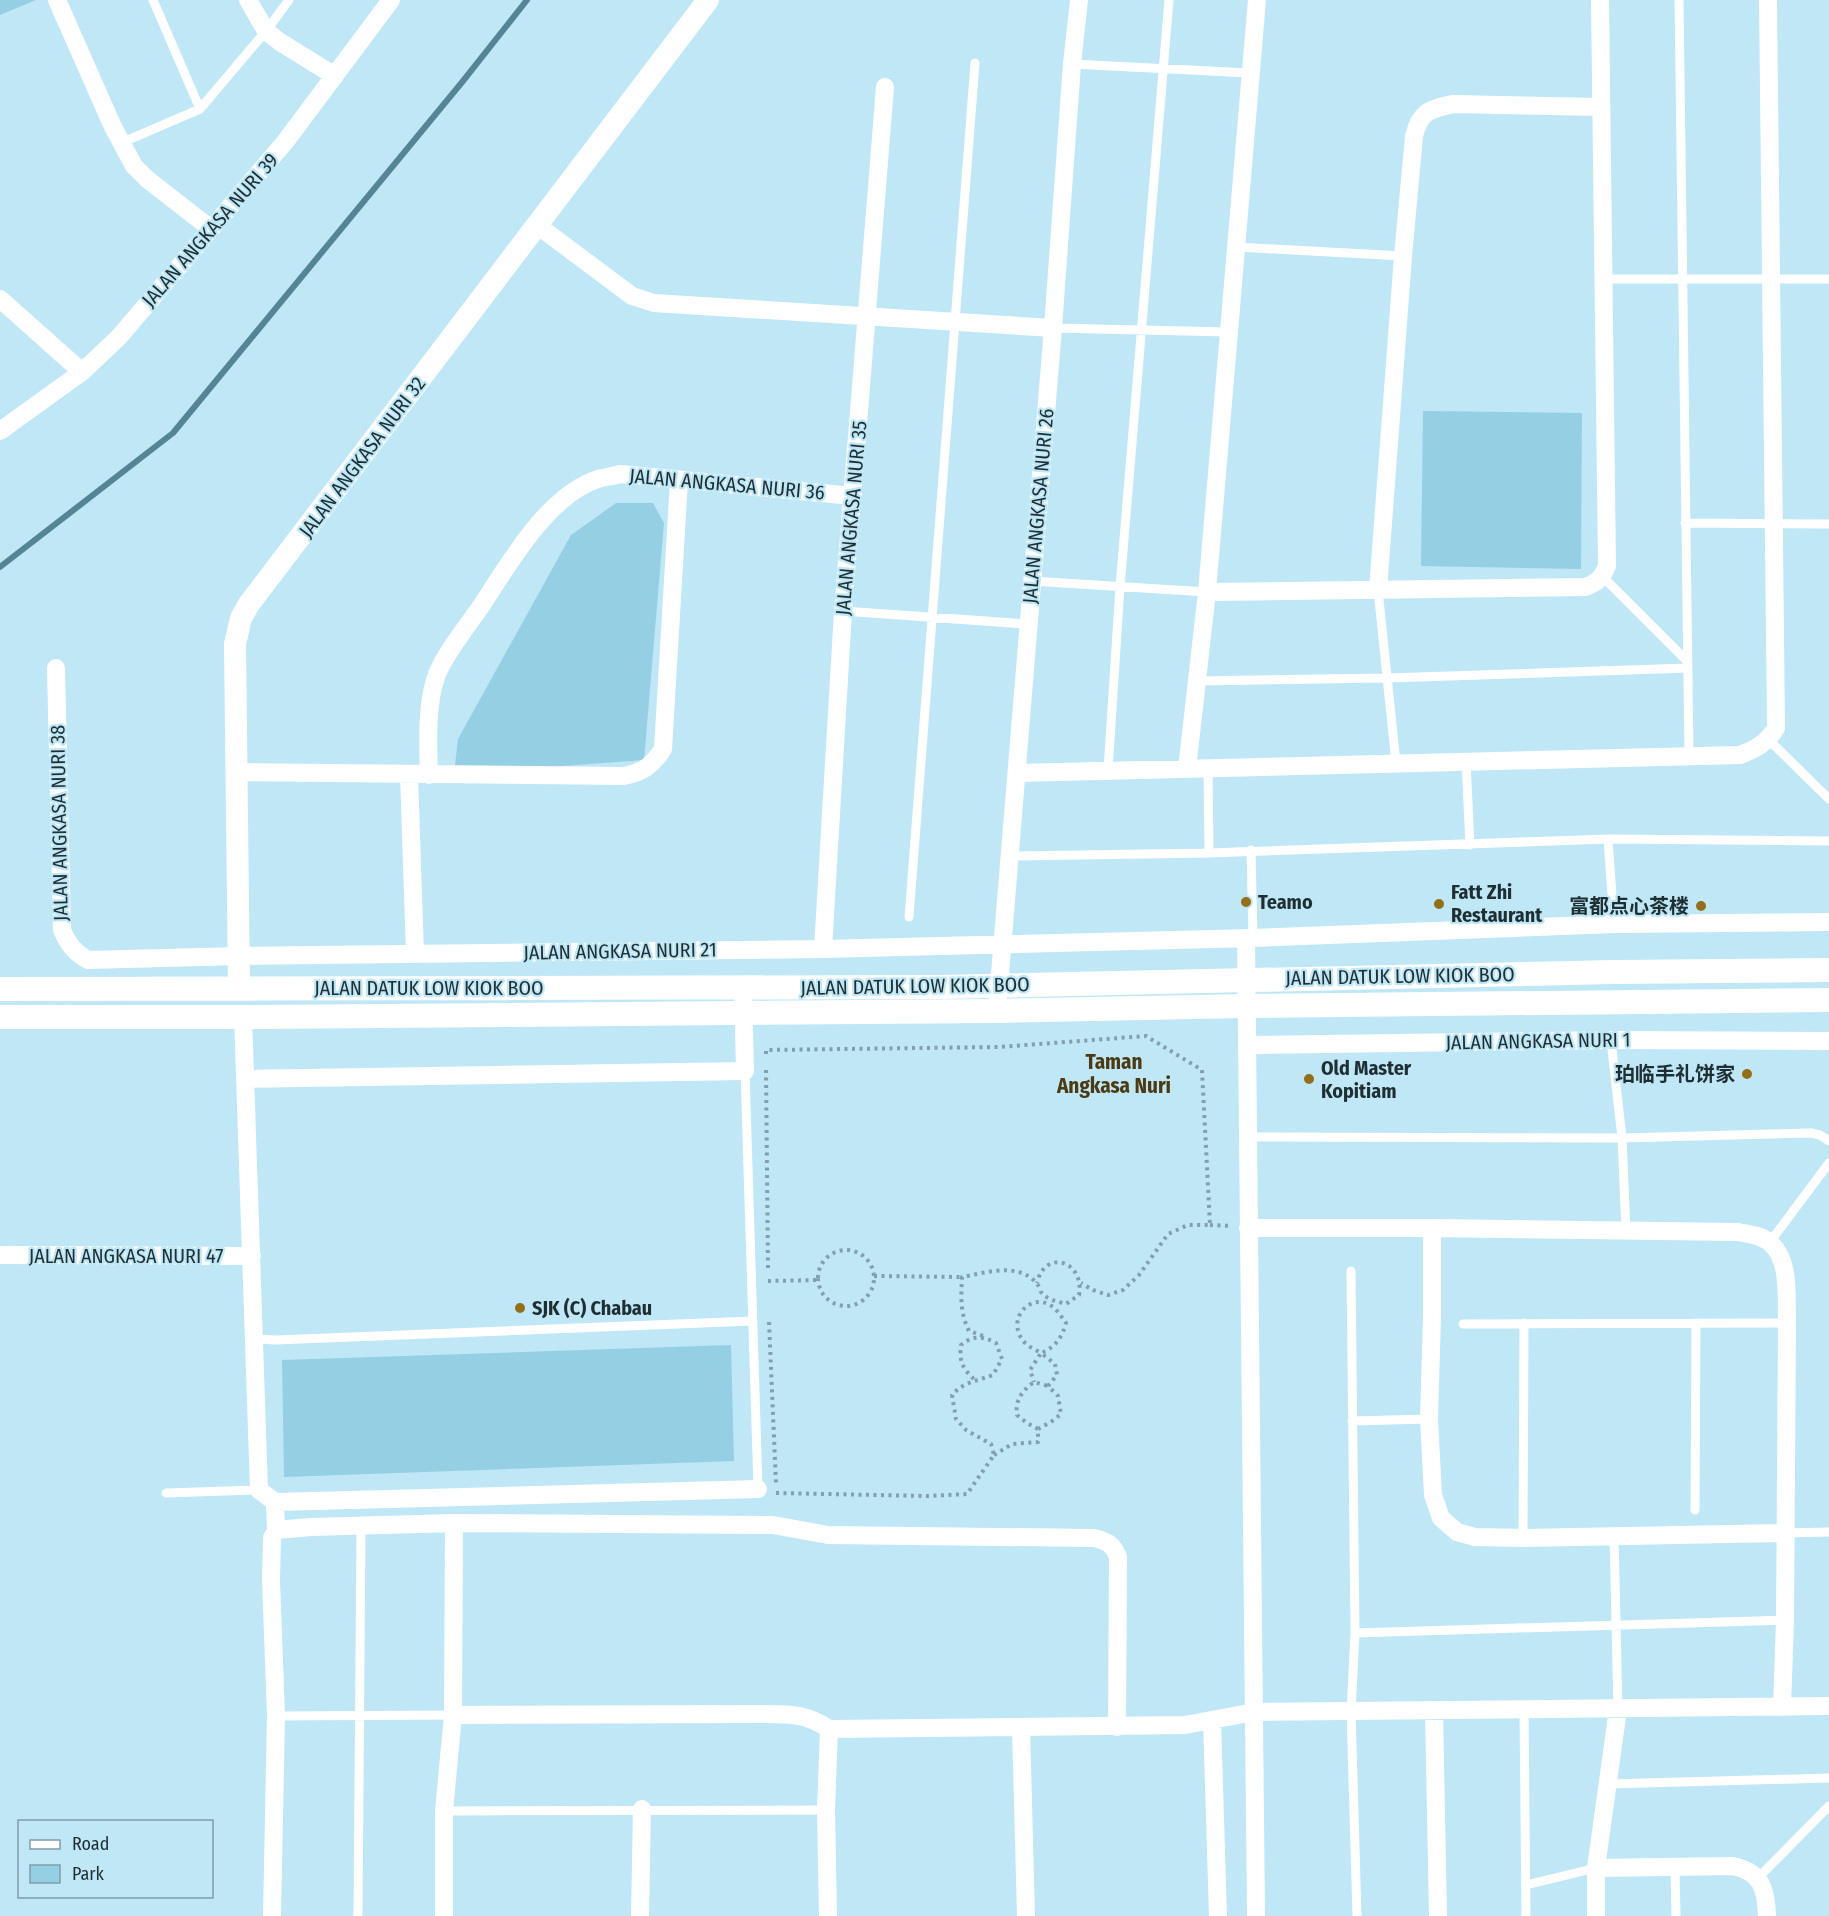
<svg xmlns="http://www.w3.org/2000/svg" width="1829" height="1916" viewBox="0 0 1829 1916" font-family="'Fira Sans Condensed','Noto Sans SC',sans-serif">
<style>
.green{fill:#94cfe4}
.lines{fill:none;stroke-linecap:round;stroke-linejoin:round}
.stream{stroke:#558494;stroke-width:6}
.path{stroke:#82a0ac;stroke-width:4;stroke-dasharray:3 4.5;stroke-linecap:butt}
.service{stroke:#fff;stroke-width:9}
.minor{stroke:#fff;stroke-width:18}
.tertiary{stroke:#fff;stroke-width:22}
.secondary{stroke:#fff;stroke-width:24}
.poi-dot{fill:#946f18;stroke:#bfe7f6;stroke-width:2}
.labels{text-anchor:middle;stroke-width:4.5;stroke-linejoin:round;paint-order:stroke}
.street-label{font-size:20px;fill:#1e2e33;stroke:#bfe7f6}
.poi-label{font-size:20px;font-weight:bold;fill:#1e2e33;stroke:#bfe7f6;text-anchor:start}
.neighbourhood-label{font-size:21px;font-weight:bold;fill:#4c3a13;stroke:#bfe7f6}
</style>
<rect width="100%" height="100%" fill="#bfe7f6"/>
<path class="green" d="M0,0H36L0,15Z
M1423,411L1582,413L1581,569L1421,566Z
M616,503H653L664,523L644,760L454,774L458,739L571,535Z
M731,1345L734,1461L284,1477L282,1360Z"/>
<g class="lines">
<path class="stream" d="M0,567L173,433L463,81L527,0"/>
<path class="path" d="M766,1054V1050L999,1047L1146,1036L1202,1070L1210,1225H1188L1168,1234L1139,1275L1123,1290L1108,1295L1093,1290L1081,1283
M766,1070L768,1270
M1210,1225L1231,1226
M818 1278a28 28 0 1 1 56 0a28 28 0 1 1-56 0Z
M874,1276L962,1277
M768,1281L818,1280
M769,1322L776,1483
M983,1336L969,1331C960,1313 961,1297 962,1277C985,1273 1019,1261 1037,1284C1039,1286 1040,1290 1041,1292C1047,1300 1057,1301 1066,1304L1079,1295C1085,1261 1045,1248 1037,1283
M1038,1429L1027,1423L1017,1415C1015,1400 1022,1391 1034,1382L1048,1386
M994,1455L1012,1444L1038,1442V1429L1051,1422L1061,1414L1058,1396L1048,1386L1057,1375L1055,1364L1041,1353C1056,1347 1062,1337 1066,1323C1062,1318 1059,1312 1054,1308C1033,1289 1003,1319 1025,1343C1029,1347 1036,1350 1041,1353L1030,1370L1034,1382
M776,1493L927,1496L967,1494L994,1455L991,1444L966,1430L956,1419L952,1395C963,1382 977,1381 993,1375L1002,1359L996,1343C983,1336 973,1335 961,1345C959,1363 963,1369 976,1381"/>
<path class="service" d="M153,0L200,109
M1679,0L1689,756
M1072,64L1249,73
M121,143L200,109L266,31L289,0
M1236,247L1403,256
M1603,279H1829
M1053,328L1229,332
M1685,523L1829,524
M1603,577L1687,661
M1031,581L1207,592
M1378,590L1396,763
M843,611L1027,624
M1198,681L1387,678L1688,668
M1769,740L1829,799
M1466,761L1470,845
M1208,768L1209,853
M1108,770L1120,587L1169,0
M1608,839L1614,924
M1251,850L1253,938
M1009,856L1209,853L1608,839L1829,841
M909,917L975,63
M1611,1040L1622,1138L1626,1232
M745,1071L758,1489
M1247,1137L1622,1138L1811,1133L1820,1135L1829,1141
M1770,1242L1829,1163
M1351,1271L1355,1633L1351,1711L1357,1916
M1463,1324L1787,1323
M255,1339L276,1340L753,1321
M1352,1421L1429,1419
M166,1493L259,1490
M1695,1510L1696,1323
M1785,1533L1829,1532
M1614,1536L1618,1709
M1523,1538L1524,1323
M1355,1633L1785,1620
M1524,1709L1526,1916
M276,1716L453,1715
M1608,1784L1829,1778
M444,1811L826,1810
M1675,1867L1676,1916
M1758,1878L1829,1806
M1526,1885L1596,1868
M358,1916L361,1526"/>
<path class="minor" d="M57,0L113,127L134,166L147,179L211,229
M248,0L266,31L280,42L335,76
M537,225L632,296L654,303L1053,328
M0,299L82,372
M0,431L82,372L119,337L285,142L391,0
M1378,590L1403,256L1414,136C1420,111 1430,109 1453,104L1601,107
M1207,592L1585,587C1597,583 1602,578 1607,566L1600,0
M56,668L62,930C68,944 75,953 88,960L238,956L823,949L1253,938L1614,924L1829,922
M1187,769L1207,592L1257,0
M235,772L624,776C643,772 652,766 663,749L679,480
M1017,773L1740,755C1756,749 1767,743 1776,728L1768,0
M409,775L415,954
M429,775C428,744 426,703 437,674C447,651 465,629 479,609C508,566 546,496 598,479C605,477 613,476 620,474L853,496
M1246,938L1256,1916
M823,949L843,611L885,87
M998,998L1053,328L1072,64L1079,0
M243,1017L259,1490L275,1502L758,1489
M1247,1045L1611,1040L1829,1041
M246,1079L745,1071L743,987
M1248,1228H1432L1738,1232C1748,1234 1761,1235 1769,1242C1791,1259 1786,1298 1787,1323L1785,1620L1782,1707
M1432,1228V1316L1429,1419L1433,1495L1441,1518L1457,1532L1475,1537L1523,1538L1785,1533
M0,1255L252,1256
M276,1530L311,1527L454,1523L773,1525L828,1535L1094,1538C1107,1541 1113,1544 1118,1557L1117,1727
M1434,1710L1438,1916
M453,1715L766,1714C791,1714 807,1714 829,1729L1185,1725L1254,1712L1829,1706
M1212,1720L1218,1916
M1021,1727L1026,1916
M1596,1868L1733,1866C1761,1872 1766,1888 1767,1916
M272,1916L276,1716L271,1580L272,1538L276,1530L275,1502
M444,1916V1811L453,1715L454,1523
M640,1916L642,1809
M828,1916L826,1810L829,1729
M1596,1916V1868L1618,1709"/>
<path class="tertiary" d="M239,989L235,644L241,618L249,604L708,0"/>
<path class="secondary" d="M0,989L939,987L1615,972L1829,970
M0,1017H243L997,1011L1246,1006L1829,1000"/>
</g>
<g class="poi-dot">
<circle cx="1246" cy="902" r="6"/>
<circle cx="1439" cy="904" r="6"/>
<circle cx="1701" cy="906" r="6"/>
<circle cx="1747" cy="1074" r="6"/>
<circle cx="1309" cy="1079" r="6"/>
<circle cx="520" cy="1308" r="6"/>
</g>
<g class="labels">
<g class="street-label">
<text transform="translate(210 230) rotate(-49)" y="7">JALAN ANGKASA NURI 39</text>
<text transform="translate(362 457) rotate(-53)" y="7">JALAN ANGKASA NURI 32</text>
<text transform="translate(727 484) rotate(5)" y="7">JALAN ANGKASA NURI 36</text>
<text transform="translate(1038 506) rotate(-85)" y="7">JALAN ANGKASA NURI 26</text>
<text transform="translate(851 518) rotate(-85)" y="7">JALAN ANGKASA NURI 35</text>
<text transform="translate(59 823) rotate(-91)" y="7">JALAN ANGKASA NURI 38</text>
<text transform="translate(620 951) rotate(-1)" y="7">JALAN ANGKASA NURI 21</text>
<text transform="translate(1400 976) rotate(-1)" y="7">JALAN DATUK LOW KIOK BOO</text>
<text transform="translate(915 986) rotate(-1)" y="7">JALAN DATUK LOW KIOK BOO</text>
<text x="429" y="995">JALAN DATUK LOW KIOK BOO</text>
<text transform="translate(1538 1041) rotate(-1)" y="7">JALAN ANGKASA NURI 1</text>
<text x="126" y="1263">JALAN ANGKASA NURI 47</text>
</g>
<g class="poi-label">
<text x="1451" y="899">Fatt Zhi<tspan x="1451" dy="23">Restaurant</tspan></text>
<text x="1258" y="909">Teamo</text>
<text x="1689" y="913" text-anchor="end">富都点心茶楼</text>
<text x="1321" y="1075">Old Master<tspan x="1321" dy="23">Kopitiam</tspan></text>
<text x="1735" y="1081" text-anchor="end">珀临手礼饼家</text>
<text x="532" y="1315">SJK (C) Chabau</text>
</g>
<g class="neighbourhood-label">
<text x="1114" y="1069">Taman<tspan x="1114" dy="24">Angkasa Nuri</tspan></text>
</g>
</g>
<rect x="18" y="1820" width="195" height="78" fill="#bfe7f6" stroke="#7f9da8" stroke-width="1.5"/>
<rect x="30" y="1840" width="30" height="9" fill="#ffffff" stroke="#7f9da8" stroke-width="1.5"/>
<text x="72" y="1850" font-size="18" fill="#1e2e33">Road</text>
<rect x="30" y="1865" width="30" height="18" fill="#94cfe4" stroke="#7f9da8" stroke-width="1.5"/>
<text x="72" y="1880" font-size="18" fill="#1e2e33">Park</text>
</svg>
